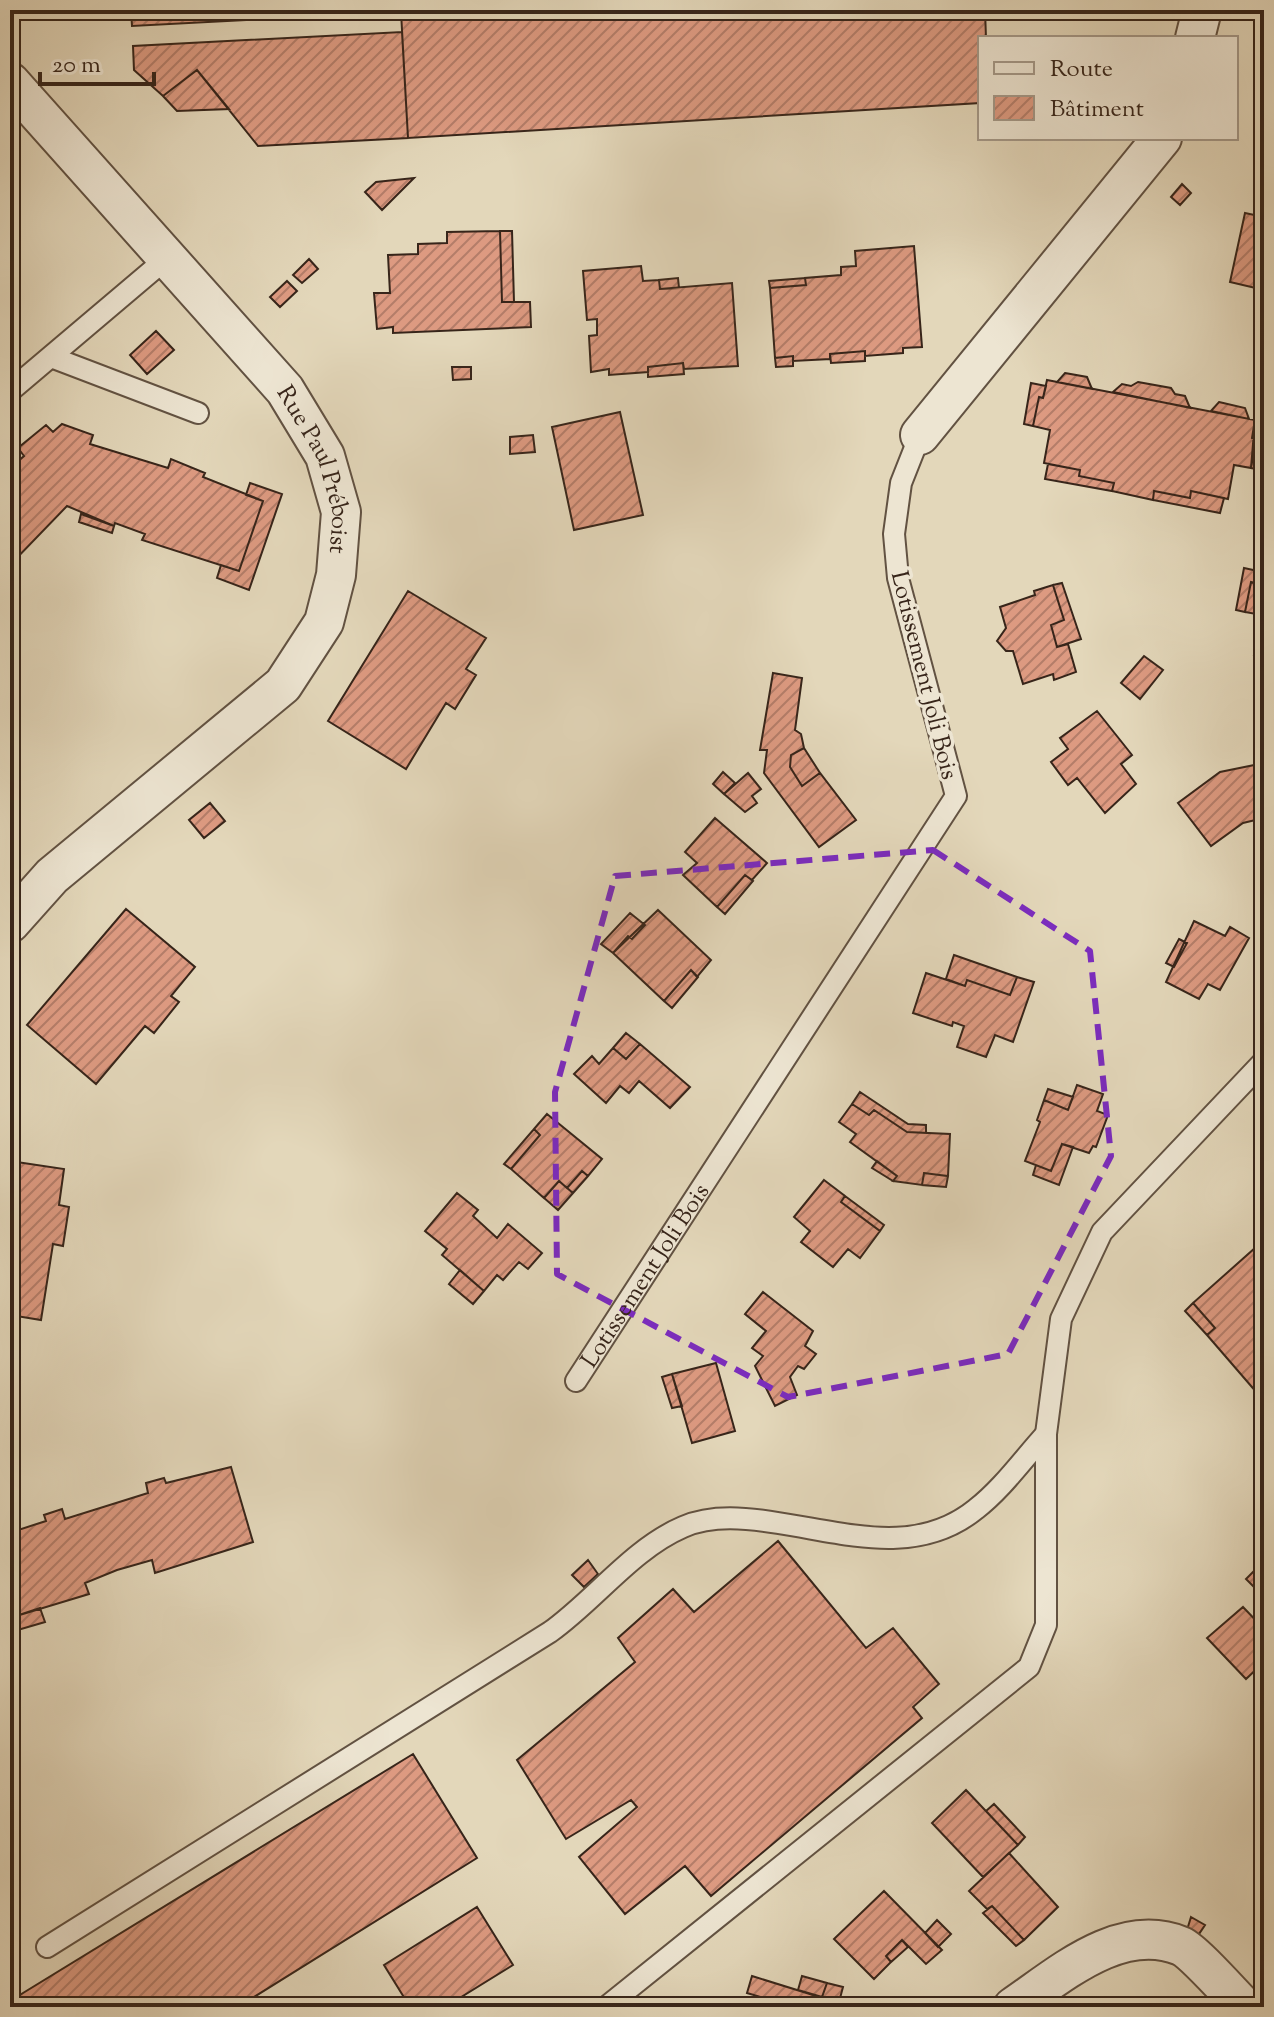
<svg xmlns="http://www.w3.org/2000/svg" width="1274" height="2017" viewBox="0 0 1274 2017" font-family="'Sorts Mill Goudy',serif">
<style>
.building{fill:url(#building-hatch);stroke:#37251a;stroke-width:2}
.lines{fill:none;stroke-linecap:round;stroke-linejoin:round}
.lane-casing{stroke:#625242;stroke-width:24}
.street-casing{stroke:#625242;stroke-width:42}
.lane{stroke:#ede5d2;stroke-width:20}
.street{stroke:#ede5d2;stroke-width:38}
.marked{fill:none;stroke:#7b2cbf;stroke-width:6;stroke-dasharray:16 10;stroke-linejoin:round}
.labels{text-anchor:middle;stroke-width:7;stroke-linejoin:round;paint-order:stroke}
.street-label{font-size:24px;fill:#37251a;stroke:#ede5d2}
</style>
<defs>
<pattern id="building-hatch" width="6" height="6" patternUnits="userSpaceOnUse" patternTransform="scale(2)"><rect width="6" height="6" fill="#dd9a81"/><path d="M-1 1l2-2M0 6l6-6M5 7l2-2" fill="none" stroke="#b47d69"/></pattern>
</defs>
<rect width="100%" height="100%" fill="#e3d7ba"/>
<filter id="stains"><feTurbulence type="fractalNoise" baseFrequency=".0025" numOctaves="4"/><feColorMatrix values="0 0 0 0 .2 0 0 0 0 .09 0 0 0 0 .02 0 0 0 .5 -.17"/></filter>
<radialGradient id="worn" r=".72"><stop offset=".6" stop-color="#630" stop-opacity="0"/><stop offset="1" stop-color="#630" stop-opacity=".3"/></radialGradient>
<path class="building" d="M131,10H985L986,38H980V103L408,138L401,12L132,26Z
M402,32L408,138L258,146L197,70L163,96L134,70L133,46Z
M197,70L229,109L177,111L163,96Z
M414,178L382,210L365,192L376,182Z
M1182,184L1191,193L1180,205L1171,197Z
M1245,213L1264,217V290L1230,282Z
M500,231L502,302H530L531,327L393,333V327L377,329L374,293H390L388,255L418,254V244L447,243V232Z
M500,231H512L514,302H502Z
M914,246L922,347L903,348V353L865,356V351L830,354V359L793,361V356L775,358L770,288L806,285L805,278L841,275V267L856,266L855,251Z
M309,259L318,269L302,283L293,275Z
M641,266L643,281L659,280L660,289L732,283L738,366L684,369L683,363L648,367V372L609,375V369L591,372L589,336L597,335V319L587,320L583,271Z
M678,278L679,288L660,289L659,280Z
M805,278L806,285L770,288L769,281Z
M287,281L297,291L280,307L270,297Z
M156,331L174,350L147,374L130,355Z
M865,351V361L831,363L830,354Z
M793,356V366L776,367L775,358Z
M683,363L684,374L648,377V367Z
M452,367H471V379L453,380Z
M1065,373L1087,377L1092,389L1057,382Z
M1047,380L1255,420L1251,468L1234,465L1228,499L1191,491L1190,498L1154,491L1153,500L1112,491L1114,483L1079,476L1080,470L1044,463L1050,430L1033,426L1039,397L1043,398Z
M1138,382L1171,388L1175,394L1185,396L1190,408L1113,392L1122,384L1131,386Z
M1031,383L1046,386L1043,398L1039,397L1033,426L1024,424Z
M1219,402L1245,408L1249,419L1211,411Z
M620,412L643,515L574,530L552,427Z
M62,424L93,435L90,444L168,468L171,459L205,473L203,477L263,501L239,571L142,540L145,534L115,523L114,526L67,506L10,565V468L24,456L18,448L46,425L53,432Z
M1254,426L1264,428L1260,470L1251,468L1256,439L1252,438Z
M533,435L535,452L510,454V437Z
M1048,464L1080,470L1079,476L1114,483L1112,491L1045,479Z
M250,483L282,494L249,590L217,578L221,565L239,571L263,501L246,495Z
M1154,491L1190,498L1191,491L1224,498L1220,513L1153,500Z
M81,514L114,526L112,533L79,522Z
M1259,564L1264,566V658L1254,655L1262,615L1245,612L1251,582L1255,583Z
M1244,568L1258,571L1255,583L1251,582L1245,612L1236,610Z
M1062,583L1081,639L1057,647L1051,625L1064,620L1053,585Z
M1053,585L1064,620L1051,625L1057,647L1068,644L1076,672L1054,680L1053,674L1023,684L1013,651H1006L997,641L1006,628L1000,607L1035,595L1034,591Z
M408,591L486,638L466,669L476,675L455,709L446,703L406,769L328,721Z
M1144,656L1163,670L1140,699L1121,683Z
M773,673L802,678L795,730L801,734L804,748L791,755L790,767L802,786L820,773L856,820L819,847L764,773L767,750H760Z
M1097,711L1132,755L1121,764L1136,784L1105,813L1077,778L1068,785L1051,762L1068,749L1060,738Z
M804,748L820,773L802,786L790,767L791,755Z
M1264,763V818L1243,823L1211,846L1178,803L1220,772Z
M723,772L735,783L724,794L713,784Z
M748,773L761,789L752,796L757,803L745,812L724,794Z
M210,803L225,821L204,838L189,820Z
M715,818L767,863L752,880L745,875L717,907L683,875L697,863L685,852Z
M745,875L753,881L725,914L717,907Z
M126,909L195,967L171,996L179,1002L154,1033L145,1026L96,1084L27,1025Z
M658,910L711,960L697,977L691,970L664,1001L613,953Z
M630,913L645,925L632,939L628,936L613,953L601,944Z
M1194,921L1225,936L1230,927L1249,938L1220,990L1208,984L1199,999L1166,982Z
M1179,939L1187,943L1174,967L1166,963Z
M954,955L1017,977L1010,995L967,980L965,986L946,979Z
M691,970L698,977L672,1008L664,1001Z
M926,973L965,986L967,980L1010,995L1017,977L1034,982L1013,1042L995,1035L986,1057L957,1047L964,1026L953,1022L952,1026L913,1013Z
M626,1033L640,1044L626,1059L613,1048Z
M640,1044L690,1087L670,1108L639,1081L629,1093L620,1086L606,1103L574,1074L592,1056L599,1064L613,1048L626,1059Z
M1077,1085L1103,1094L1097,1111L1108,1115L1096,1147L1093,1146L1089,1153L1062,1144L1051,1171L1025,1161L1040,1122L1037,1120L1044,1100L1068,1110Z
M1048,1089L1073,1097L1068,1110L1044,1100Z
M860,1092L908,1124L926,1125V1133L907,1132L874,1110L869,1115L852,1104Z
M852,1104L869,1115L874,1110L907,1132L950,1134L948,1176L924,1173L922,1185L893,1181L897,1176L850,1142L856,1134L839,1122Z
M547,1114L602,1159L588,1176L582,1171L567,1188L559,1181L544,1198L511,1169L540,1135L534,1129Z
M534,1129L540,1135L511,1169L504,1164Z
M1062,1144L1073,1147L1059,1185L1033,1175L1036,1165L1051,1171Z
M10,1161L64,1169L59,1205L69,1207L63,1246L53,1244L41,1320L10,1315Z
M877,1161L897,1176L893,1181L872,1168Z
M582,1171L588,1176L573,1193L567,1188Z
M924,1173L948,1176L946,1187L922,1185Z
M824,1180L845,1196L841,1202L880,1231L860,1258L848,1249L833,1267L801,1242L810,1231L794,1217Z
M559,1181L573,1193L558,1210L544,1198Z
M457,1193L478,1210L473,1216L497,1238L508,1224L542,1253L528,1269L519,1262L503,1280L497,1275L484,1291L442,1255L447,1249L425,1231Z
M845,1196L884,1225L880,1231L841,1202Z
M1255,1248L1264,1258V1401L1207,1335L1215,1328L1193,1303Z
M460,1270L484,1291L473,1304L449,1284Z
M763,1292L813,1331L805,1346L816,1354L804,1369L798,1366L790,1377L797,1395L775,1406L755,1366L763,1356L752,1348L766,1331L745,1314Z
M1193,1303L1215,1328L1207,1335L1185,1311Z
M716,1363L735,1431L692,1443L672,1374Z
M672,1374L682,1406L672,1408L662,1377Z
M231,1467L253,1542L155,1573L152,1560L117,1570L85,1583L89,1594L10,1618V1536L17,1534L15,1531L46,1521L44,1515L62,1509L65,1519L148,1493L146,1483L164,1478L166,1483Z
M778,1541L866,1648L893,1628L939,1684L913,1707L922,1718L711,1896L685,1866L625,1914L579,1857L637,1807L631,1800L566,1839L517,1760L635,1662L618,1638L673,1589L694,1612Z
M588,1560L598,1574L584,1587L572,1575Z
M1264,1561V1597L1246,1579Z
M1243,1607L1264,1629V1662L1246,1679L1207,1638Z
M40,1608L45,1622L11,1632L10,1618Z
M413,1754L477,1858L238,2007H10V2001Z
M966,1790L1018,1845L983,1877L932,1823Z
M994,1804L1025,1837L1018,1845L986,1811Z
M1009,1853L1058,1907L1024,1940L992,1906L987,1909L969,1891Z
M884,1891L942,1950L926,1964L902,1940L886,1956L891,1962L874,1979L834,1939Z
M992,1906L1024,1940L1016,1946L983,1913Z
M477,1907L513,1965L445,2007H410L384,1965Z
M1191,1917L1205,1925L1197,1937L1187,1930Z
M937,1920L951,1934L938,1947L925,1933Z
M902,1940L908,1947L891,1962L886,1956Z
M752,1976L813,1995L809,2007H794L747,1993Z
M802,1976L827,1983L822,1997L798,1990Z
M827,1983L843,1987L839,2002L822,1997Z
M760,1997L794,2007H757Z"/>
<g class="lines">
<defs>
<g id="lane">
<path d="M51,357L198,413"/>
<path d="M10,391L167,258"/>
<path id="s1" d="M576,1381L956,796L898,578L894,534L901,483L920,435"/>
<path d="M47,1947L550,1632C595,1600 632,1549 683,1527C712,1514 748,1518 778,1523C846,1533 917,1557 976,1509C1002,1489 1024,1458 1046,1434"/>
<path d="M606,2007L1029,1667L1046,1625V1434L1061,1319L1102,1232L1264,1061"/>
</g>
<g id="street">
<path d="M1195,38L1202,10"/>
<path id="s2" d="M10,82L285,390L325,456L341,512L336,575L324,622L283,685L52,876L10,923"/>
<path d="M920,435L1162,138"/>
<path d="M1013,2007C1060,1975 1120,1921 1181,1946C1194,1952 1231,1994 1244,2007"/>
</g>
</defs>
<use href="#lane" class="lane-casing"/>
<use href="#street" class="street-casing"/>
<use href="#lane" class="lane"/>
<use href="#street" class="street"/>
</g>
<path class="marked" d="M933,850L1090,951L1111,1156L1008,1354L788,1397L557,1274L555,1092L615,876Z"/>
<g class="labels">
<g class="street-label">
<text dy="8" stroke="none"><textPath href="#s2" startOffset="500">Rue Paul Préboist</textPath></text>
<text transform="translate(925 675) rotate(76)" y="8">Lotissement Joli Bois</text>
<text dy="8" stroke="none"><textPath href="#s1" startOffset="126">Lotissement Joli Bois</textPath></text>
</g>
</g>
<rect width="1274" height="2017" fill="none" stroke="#e3d7ba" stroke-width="40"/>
<rect x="12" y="12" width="1250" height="1993" fill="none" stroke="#37251a" stroke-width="4"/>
<rect x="20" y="20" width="1234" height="1977" fill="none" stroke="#37251a" stroke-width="2"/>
<rect x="978" y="36" width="260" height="104" fill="#ede5d2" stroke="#a49888" stroke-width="2"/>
<rect x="994" y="62" width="40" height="12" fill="#ede5d2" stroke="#a49888" stroke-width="2"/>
<text x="1050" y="76" font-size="24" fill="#37251a">Route</text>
<rect x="994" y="96" width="40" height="24" fill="url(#building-hatch)" stroke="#a49888" stroke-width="2"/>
<text x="1050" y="116" font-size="24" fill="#37251a">Bâtiment</text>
<path d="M40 72v12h114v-12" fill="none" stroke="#37251a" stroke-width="4"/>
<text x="52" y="72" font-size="24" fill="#37251a" stroke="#ede5d2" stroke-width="6" paint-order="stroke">20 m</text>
<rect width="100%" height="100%" filter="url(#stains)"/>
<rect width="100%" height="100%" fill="url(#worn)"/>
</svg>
